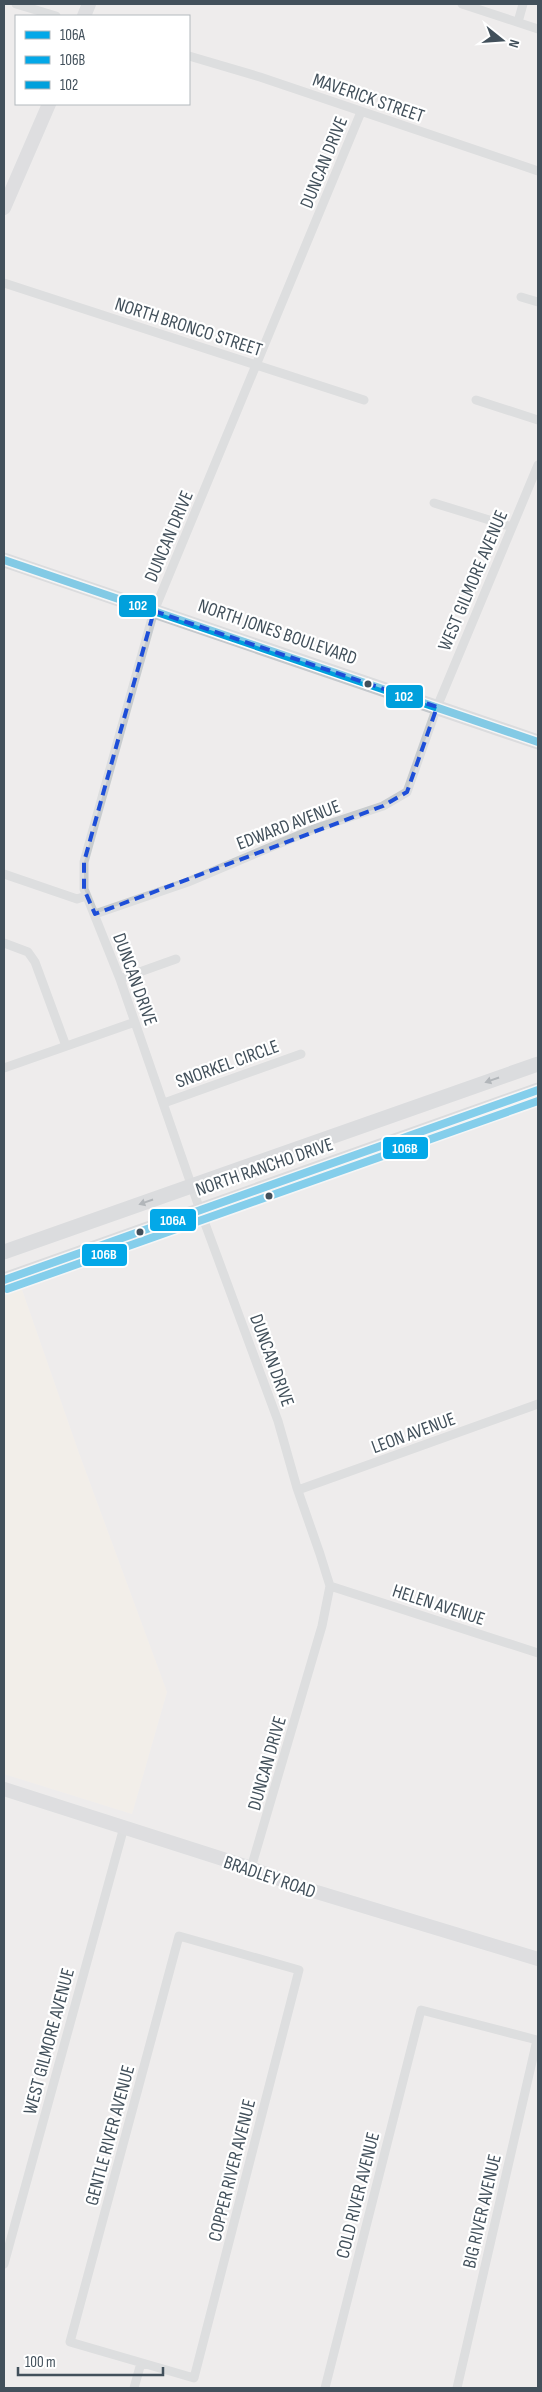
<svg xmlns="http://www.w3.org/2000/svg" width="542" height="2392" viewBox="0 0 542 2392" font-family="'Sofia Sans Condensed',sans-serif">
<style>
.commercial{fill:#f7f0e5}
.lines{fill:none;stroke-linecap:round;stroke-linejoin:round}
.street{stroke:#c8ccce;stroke-width:9}
.secondary{stroke:#c9cdd0;stroke-width:14}
.primary{stroke:#c4c8cc;stroke-width:15}
.bus-1-casing{stroke:#fff;stroke-width:11}
.bus-2-casing{stroke:#fff;stroke-width:11}
.bus-3-casing{stroke:#fff;stroke-width:11}
.bus-1{stroke:#03a8e8;stroke-width:8}
.bus-2{stroke:#03a8e8;stroke-width:8}
.bus-3{stroke:#00a0dc;stroke-width:8}
.oneway{fill:#69747d}
.marked{fill:none;stroke:#1d4ed8;stroke-width:4;stroke-dasharray:10 6;stroke-linejoin:round}
.bus-dot{fill:#42505b;stroke:#fff;stroke-width:2}
.labels{text-anchor:middle;stroke-width:4.5;stroke-linejoin:round;paint-order:stroke}
.street-label{font-size:19px;fill:#42505b;stroke:#fff}
.line-badge{stroke:#fff;stroke-width:2}
.badge-label{font-size:14px;text-anchor:middle;font-weight:bold;fill:#fff}
</style>
<rect width="100%" height="100%" fill="#eeecec"/>
<path class="commercial" d="M20,1284L80,1456L167,1692L132,1814L4,1774V1290Z"/>
<g class="lines">
<path class="street" d="M16,4L56,16
M462,4L538,29
M518,22L523,4
M189,56L260,77L538,171
M4,283L364,400
M521,297L538,302
M476,400L538,420
M434,503L512,527
M4,874L77,899L86,896
M95,914L188,882L314,829L383,806L407,792L437,707L538,465
M4,943L28,952L35,962L66,1046
M120,979L176,959
M4,1068L135,1022
M164,1103L301,1054
M298,1490L538,1404
M330,1586L538,1653
M251,1868L322,1626L330,1586L320,1554L297,1488L278,1421L200,1210L120,979L84,889V862L154,611L361,112
M179,1936L299,1970L194,2378L70,2342Z
M4,2264L124,1827
M134,2388L141,2363
M325,2388L421,2010L537,2040L457,2388"/>
<path class="secondary" d="M84,16L89,4
M4,208L49,104
M4,1789L251,1868L300,1887L538,1959"/>
<path class="primary" d="M4,560L538,742
M4,1252L538,1064
M4,1280L538,1090"/>
<defs>
<path id="bus-1" d="M4,1280L538,1090"/>
<path id="bus-2" d="M7,1289L538,1101"/>
<path id="bus-3" d="M4,560L538,742"/>
</defs>
<use href="#bus-1" class="bus-1-casing"/>
<use href="#bus-2" class="bus-2-casing"/>
<use href="#bus-3" class="bus-3-casing"/>
<use href="#bus-1" class="bus-1"/>
<use href="#bus-2" class="bus-2"/>
<use href="#bus-3" class="bus-3"/>
</g>
<defs><path id="oneway-solid" d="M-6-.8H1V-3.2L6.5 0L1 3.2V.8H-6Z" transform="scale(1.25)"/></defs>
<g class="oneway">
<use href="#oneway-solid" transform="translate(492 1080) rotate(161)"/>
<use href="#oneway-solid" transform="translate(146 1202) rotate(161)"/>
</g>
<path d="M0 0H542V2392H0ZM154,611L437,707L407,792L383,806L95,914L84,889V862Z" fill="#eeecec" fill-opacity=".55" fill-rule="evenodd"/>
<path class="marked" d="M154,611L437,707L407,792L383,806L95,914L84,889V862Z"/>
<g class="bus-dot">
<circle cx="368" cy="684" r="4.5"/>
<circle cx="269" cy="1196" r="4.5"/>
<circle cx="140" cy="1232" r="4.5"/>
</g>
<g class="labels">
<g class="street-label">
<text transform="translate(369 97) rotate(19)" y="7">MAVERICK STREET</text>
<text transform="translate(323 162) rotate(-68)" y="7">DUNCAN DRIVE</text>
<text transform="translate(189 326) rotate(18)" y="7">NORTH BRONCO STREET</text>
<text transform="translate(168 536) rotate(-67)" y="7">DUNCAN DRIVE</text>
<text transform="translate(472 580) rotate(-67)" y="7">WEST GILMORE AVENUE</text>
<text transform="translate(278 631) rotate(19)" y="7">NORTH JONES BOULEVARD</text>
<text transform="translate(288 824) rotate(-21)" y="7">EDWARD AVENUE</text>
<text transform="translate(136 979) rotate(70)" y="7">DUNCAN DRIVE</text>
<text transform="translate(227 1063) rotate(-20)" y="7">SNORKEL CIRCLE</text>
<text transform="translate(264 1166) rotate(-19)" y="7">NORTH RANCHO DRIVE</text>
<text transform="translate(273 1360) rotate(70)" y="7">DUNCAN DRIVE</text>
<text transform="translate(413 1432) rotate(-20)" y="7">LEON AVENUE</text>
<text transform="translate(439 1604) rotate(18)" y="7">HELEN AVENUE</text>
<text transform="translate(266 1763) rotate(-74)" y="7">DUNCAN DRIVE</text>
<text transform="translate(270 1876) rotate(19)" y="7">BRADLEY ROAD</text>
<text transform="translate(48 2041) rotate(-75)" y="7">WEST GILMORE AVENUE</text>
<text transform="translate(109 2135) rotate(-75)" y="7">GENTLE RIVER AVENUE</text>
<text transform="translate(231 2170) rotate(-76)" y="7">COPPER RIVER AVENUE</text>
<text transform="translate(357 2195) rotate(-76)" y="7">COLD RIVER AVENUE</text>
<text transform="translate(481 2211) rotate(-77)" y="7">BIG RIVER AVENUE</text>
</g>
</g>
<g class="line-badge">
<rect x="118" y="594" width="39" height="24" rx="5" fill="#00a0dc"/>
<rect x="385" y="684" width="39" height="25" rx="5" fill="#00a0dc"/>
<rect x="382" y="1136" width="47" height="24" rx="5" fill="#03a8e8"/>
<rect x="149" y="1208" width="48" height="24" rx="5" fill="#03a8e8"/>
<rect x="81" y="1243" width="47" height="24" rx="5" fill="#03a8e8"/>
</g>
<g class="badge-label">
<text x="138" y="610">102</text>
<text x="404" y="701">102</text>
<text x="405" y="1153">106B</text>
<text x="173" y="1225">106A</text>
<text x="104" y="1259">106B</text>
</g>
<rect width="542" height="2392" fill="none" stroke="#42505b" stroke-width="10"/>
<rect x="15" y="15" width="175" height="90" fill="#ffffff" stroke="#b3b9bd"/>
<rect x="25" y="31" width="25" height="8" fill="#03a8e8" stroke="#b3b9bd"/>
<text x="60" y="40" font-size="15" fill="#42505b">106A</text>
<rect x="25" y="56" width="25" height="8" fill="#03a8e8" stroke="#b3b9bd"/>
<text x="60" y="65" font-size="15" fill="#42505b">106B</text>
<rect x="25" y="81" width="25" height="8" fill="#00a0dc" stroke="#b3b9bd"/>
<text x="60" y="90" font-size="15" fill="#42505b">102</text>
<g transform="translate(502 40) rotate(107)" stroke="#ffffff" stroke-width="4" paint-order="stroke">
<path d="M0-4L9 19L0 12L-9 19Z" fill="#42505b"/>
<text y="-8" font-size="14" font-weight="bold" text-anchor="middle" fill="#42505b">N</text>
</g>
<path d="M18 2367v8h145v-8" fill="none" stroke="#42505b" stroke-width="2.5"/>
<text x="25" y="2367" font-size="15" fill="#42505b" stroke="#ffffff" stroke-width="4" paint-order="stroke">100 m</text>
</svg>
